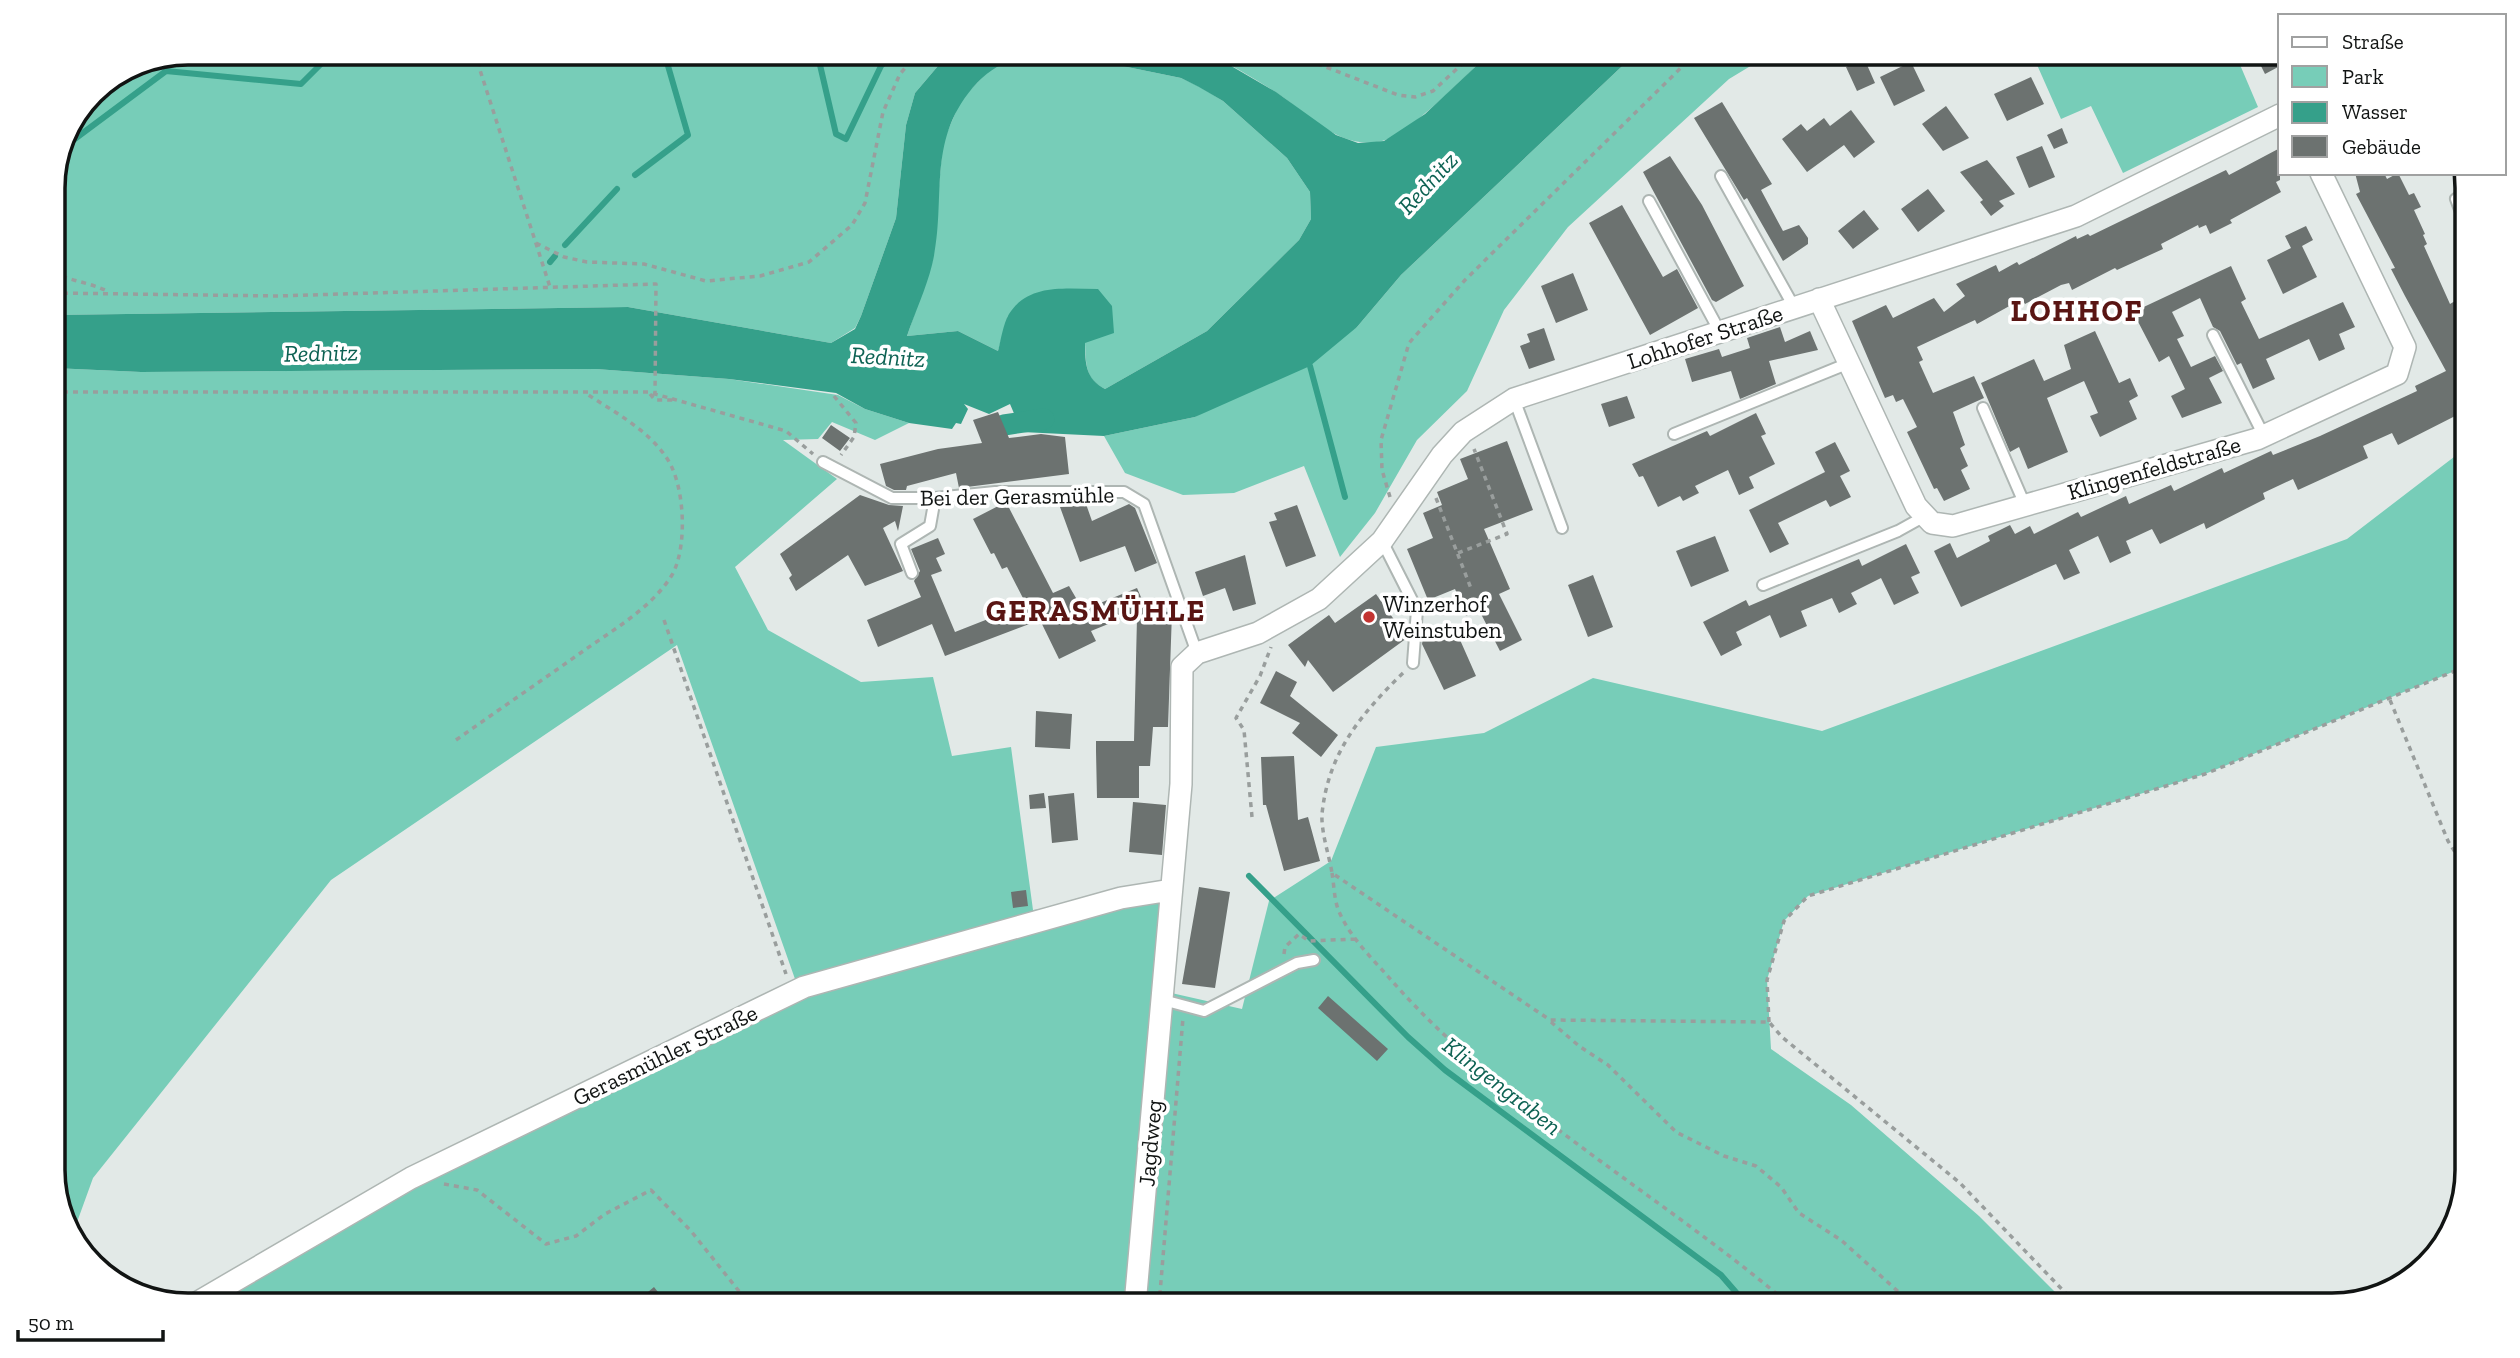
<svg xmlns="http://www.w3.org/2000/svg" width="2520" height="1358" viewBox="0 0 2520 1358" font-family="'Zilla Slab',serif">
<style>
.green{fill:#77cdb8}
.water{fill:#35a08a;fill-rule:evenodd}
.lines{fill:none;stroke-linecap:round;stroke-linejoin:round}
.stream{stroke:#35a08a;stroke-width:6}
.canal{stroke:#35a08a;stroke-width:21}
.building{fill:#6c7270}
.service-casing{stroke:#aeb6b3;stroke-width:14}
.minor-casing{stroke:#aeb6b3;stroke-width:24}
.path{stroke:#999e9d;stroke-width:3.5;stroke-dasharray:5 5;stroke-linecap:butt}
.service{stroke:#fff;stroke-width:10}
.minor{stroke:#fff;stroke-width:21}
.poi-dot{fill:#c33431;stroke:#fff;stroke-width:2.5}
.labels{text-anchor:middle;stroke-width:7;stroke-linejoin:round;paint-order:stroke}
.street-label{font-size:23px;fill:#111413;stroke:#fff}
.poi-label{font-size:23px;fill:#111413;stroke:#fff;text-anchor:start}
.water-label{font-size:24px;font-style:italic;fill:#0d6253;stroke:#fff}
.district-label{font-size:30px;font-weight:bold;letter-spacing:2px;fill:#591513;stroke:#fff}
.rim{fill:none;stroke:#111413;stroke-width:3.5}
</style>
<rect width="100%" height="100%" fill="#e2e9e7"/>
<path class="green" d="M2048,52L2235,53L2258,107L2123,173L2091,106L2061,119L2034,58Z
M188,53H949L915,93L906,125L896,218L861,316L855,328L831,343L628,307L53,315V179L92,92L136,63Z
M1209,53H1490C1468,73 1409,135 1382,141C1339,151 1307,112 1274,91C1253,78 1231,65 1209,53Z
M1636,53H1772L1729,79L1568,227L1504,310L1467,391L1417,440L1375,513L1340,557L1304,466L1234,493L1183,495L1125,473L1104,436L1195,417L1357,327L1401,275Z
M1038,56L1093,60L1181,78L1200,87L1223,101L1287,158L1310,192L1311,219L1299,240L1207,331L1105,389C1085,379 1086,364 1085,343L1008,316L998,351L958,331L907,336L932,263L943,142L961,100L989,70L1012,58Z
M53,368L141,372L596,369L729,379L838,395L865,409L909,423L875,440L832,422L818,439L783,440L837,479L735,567L768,630L861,682L933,677L952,756L1011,747L1033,910L1168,894L1167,992L1242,1009L1269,901L1331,861L1376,747L1484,733L1593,678L1822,731L2347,539L2467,447V666L2205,774L1808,896L1784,921L1767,980L1771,1049L1851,1105L1979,1216L2068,1305H209L423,1180L795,979L677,645L331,880L93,1178L72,1236L53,1180Z"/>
<path class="water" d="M949,53H1209L1276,92L1336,135L1358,143L1384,141L1425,114L1490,53H1636L1401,275L1357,327L1310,366L1195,417L1104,436L1022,432L1010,404L989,414L964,404L968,409L961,424L956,423L952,429L909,423L865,409L836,393L729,379L596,369L141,372L53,368V315L628,307L831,343L855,329L861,316L896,218L906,125L915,93ZM1038,56L1093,60L1181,78L1199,87L1223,101L1287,158L1310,192L1311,219L1299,240L1207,331L1105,389C1086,379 1085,364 1085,343L1114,333L1112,306L1098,289C1065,289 1029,283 1009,314C1003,324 1001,340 998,351L958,331L907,336C915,312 926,289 932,265C948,199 924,140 977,83C996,64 1012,58 1038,56Z"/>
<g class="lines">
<path class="stream" d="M817,52L836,134L846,139L881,66L895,52
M68,144L166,71L301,84L333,52
M635,175L688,135L664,52
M565,245L617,189
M550,262L555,256
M1310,366L1345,497
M1249,876L1408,1037L1445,1070L1721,1275L1747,1305"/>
<path class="canal" d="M1004,425L1044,419"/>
</g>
<path class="building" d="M2254,52H2280V66L2265,74Z
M1864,58L1875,83L1857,91L1846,67Z
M1911,62L1925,91L1894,106L1880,77Z
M2031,77L2044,104L2007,121L1994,94Z
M1722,102L1772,184L1761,190L1783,231L1799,225L1808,238V244L1783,261L1747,198L1744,200L1694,118Z
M1946,106L1969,138L1943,151L1922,124Z
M1851,110L1875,142L1854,158L1844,145L1807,172L1782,139L1801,124L1807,131L1824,118L1830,126Z
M2062,128L2068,143L2054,149L2047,135Z
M2042,146L2055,177L2029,188L2016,157Z
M2280,148V180L2276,182L2281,192L2230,220L2232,223L2210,234L2206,225L2199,228L2198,225L2161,244L2163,249L2117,270L2115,268L2072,290L2069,283L2061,285L2025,304L2022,299L1977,324L1975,320L1917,347L1923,360L1919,362L1933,393L1974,376L1984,398L1953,412L1965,445L1960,448L1968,466L1961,470L1970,489L1944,501L1937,488L1934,489L1907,432L1917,427L1903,399L1896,402L1893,395L1885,398L1852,321L1886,305L1893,318L1934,298L1944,312L1965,296L1956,284L1996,265L1999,272L2017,262L2019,265L2076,236L2077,239L2088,234L2090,236L2226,170L2229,175Z
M1670,156L1702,205L1744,286L1716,302L1712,300L1643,172Z
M1987,160L2015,194L1999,201L2004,206L1991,216L1980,202L1983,200L1960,172Z
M2355,173H2384L2387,179L2398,173L2409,195L2414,193L2421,207L2414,210L2425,234L2423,235L2427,244L2424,246L2450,304L2455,301L2467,327V410L2398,445L2392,433L2363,446L2368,458L2298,490L2293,479L2263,493L2265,499L2206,529L2204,523L2160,544L2152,529L2126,541L2131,553L2110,563L2098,536L2069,550L2080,573L2064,580L2056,564L1961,607L1934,551L1950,543L1957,558L1990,541L1988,536L2010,525L2015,534L2030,526L2034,534L2078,512L2081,517L2126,496L2129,504L2171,485L2174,491L2222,468L2224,473L2271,451L2273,455L2320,436L2417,391L2415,386L2446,371L2405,296L2391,269L2395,268L2356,194L2360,192Z
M1928,189L1945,211L1918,232L1901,209Z
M1622,205L1663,277L1677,269L1698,308L1650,335L1589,223Z
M1864,210L1879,229L1853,249L1838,231Z
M2306,226L2313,240L2302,246L2317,277L2283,294L2267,260L2291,248L2285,236Z
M2231,266L2246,299L2241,302L2259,339L2343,302L2355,327L2339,334L2345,349L2319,361L2309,339L2266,359L2275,379L2253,389L2241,363L2237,365L2220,331L2213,327L2200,298L2172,312L2184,336L2177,339L2191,367L2215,356L2223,371L2209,378L2222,403L2182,418L2171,396L2185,389L2169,356L2159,362L2133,312Z
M1573,273L1588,310L1556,323L1541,286Z
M1780,327L1785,342L1810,331L1818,350L1769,361L1776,384L1740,399L1731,371L1692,382L1685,359L1719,349L1722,357L1750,348L1747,338Z
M1544,328L1555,360L1529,369L1520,346L1530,342L1527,334Z
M2095,331L2119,383L2130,378L2138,396L2129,401L2137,419L2100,437L2090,416L2098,413L2084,381L2047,398L2068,452L2028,469L2019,447L2010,452L1981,383L2034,359L2044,381L2071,369L2064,345Z
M1627,396L1635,418L1609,427L1601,404Z
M998,412L1009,438L1041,434L1065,437L1069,474L959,488L956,473L907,486L906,490H894L886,486L880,464L938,449L982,443L973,420Z
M1756,413L1766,434L1761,436L1775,464L1749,477L1754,488L1739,495L1728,470L1695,486L1699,493L1683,501L1680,496L1658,507L1643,476L1639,477L1632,464L1707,431L1710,436Z
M831,425L850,438L840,451L822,438Z
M1507,441L1533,510L1484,529L1510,589L1499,594L1522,640L1500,651L1479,610L1466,616L1455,589L1428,600L1407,549L1433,538L1423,513L1442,505L1437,492L1468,479L1460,459Z
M1835,442L1850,471L1840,476L1851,497L1830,507L1826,500L1778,523L1789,544L1770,553L1749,510L1825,472L1815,452Z
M860,495L889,505L903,506L898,531L895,521L883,528L903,571L865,586L848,555L796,591L789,578L792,575L780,554Z
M1006,502L1053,593L1069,586L1083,610L1137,588L1147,611L1172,612L1168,727H1153L1150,766H1139V798H1097L1096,751V741H1134L1137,618L1125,623L1123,618L1091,631L1096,641L1059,659L1040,620L945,656L932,624L878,647L867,620L921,597L914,581L920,571L911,549L938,538L945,554L936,558L942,571L931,575L955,632L1026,604L1007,567L1002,569L994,553L991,554L973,519Z
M1086,504L1092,521L1129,504L1135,508L1157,563L1135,572L1125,546L1080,562L1060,507Z
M1297,505L1316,556L1286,567L1269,522L1277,520L1274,513Z
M1715,536L1729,571L1691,587L1676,551Z
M1906,544L1920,573L1911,577L1919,593L1894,605L1881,578L1851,593L1857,604L1839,613L1832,598L1801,611L1807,626L1780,638L1770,615L1736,632L1742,645L1721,656L1703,622L1746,600L1749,606L1859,559L1862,566Z
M1245,555L1256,604L1233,611L1225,588L1203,596L1195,572Z
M1593,575L1613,627L1588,637L1568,585Z
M1376,594L1407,638L1333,692L1308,660L1305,667L1288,645L1329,615L1335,623Z
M1453,624L1476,676L1444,690L1422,644L1423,638Z
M1276,671L1297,682L1290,696L1338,735L1321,757L1292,733L1300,723L1260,703Z
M1036,711L1072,714L1070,749L1035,747Z
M1294,756L1298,820L1308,817L1320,861L1284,871L1266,805H1263L1261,757Z
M1044,793L1046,808L1030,809L1029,795Z
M1074,793L1078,840L1052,843L1048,796Z
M1133,802L1166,805L1162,855L1129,852Z
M1199,887L1230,892L1215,988L1182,984Z
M1026,890L1028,906L1013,908L1011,892Z
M1328,996L1388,1049L1377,1061L1318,1008Z
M654,1287L669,1306H631Z"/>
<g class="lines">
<defs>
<path id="service" d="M1721,176L1794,307
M2467,192L2456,199L2467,228
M1649,201L1720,332
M2213,335L2264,436
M1514,399L1562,528
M1983,408L2025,505
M1674,434L1849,363
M823,462L892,498H935L995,492H1124L1144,504L1197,653
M1382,541L1417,610L1413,663
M912,573L901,544L930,526L935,498
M1763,585L1898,531L1925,516
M1163,1000L1204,1011L1297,963L1314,960"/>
<path id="minor" d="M1819,299L1916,506L1932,523L1953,526L2257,439L2397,374L2405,347L2321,173
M193,1305L411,1178L804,987L1121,898L1171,890
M1135,1305L1181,784L1182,667L1197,653L1258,633L1319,599L1382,541L1442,455L1463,432L1514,399L2076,216L2280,115"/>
</defs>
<use href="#service" class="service-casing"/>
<use href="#minor" class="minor-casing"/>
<path class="path" d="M483,52L479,67L550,287
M1279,52L1318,64L1398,95L1415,97L1433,91L1475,52
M101,86L104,87
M536,243L564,257L587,262L644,264L706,281L760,276L809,262L852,225L865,203L883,112L900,74L919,52
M53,272C72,282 90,282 109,292
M53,293L278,296L656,284L655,394
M53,392H648L786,431L813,454
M650,394L655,400H673
M834,396L856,423L854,437L841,455
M1390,497L1382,470L1381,440L1409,343L1465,280L1697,52
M1436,498L1472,591
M1458,553L1507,534L1474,449
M664,620L786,974
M1403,673C1361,714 1328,753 1322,814C1321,832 1329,855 1332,873L1550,1020L1769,1022L1782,1037L1960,1183L2077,1305
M2390,700L2448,841L2467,871
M456,740C497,711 538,683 579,654C611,631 651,609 672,575C688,547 685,483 666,457C647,429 614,412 587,394
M1252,817L1244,730L1236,718L1260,676L1271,647
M1332,873C1334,884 1334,898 1338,909C1349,937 1373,959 1392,981C1506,1110 1660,1194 1790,1305
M1284,954L1285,947L1299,934L1309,941L1356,939
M1551,1022L1579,1046L1608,1065L1676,1132L1724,1156L1756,1166L1781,1187L1799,1213L1841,1240L1913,1305
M1769,1022L1767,980L1784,921L1808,896L2205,774L2467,666
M444,1184L477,1190L546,1244L576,1236L605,1214L651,1190L691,1231L750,1305
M1159,1305L1183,1018"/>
<use href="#service" class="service"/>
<use href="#minor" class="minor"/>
</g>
<circle class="poi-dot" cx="1369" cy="617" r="7"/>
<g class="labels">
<g class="street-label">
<text transform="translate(1705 337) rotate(-18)" y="8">Lohhofer Straße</text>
<text transform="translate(2154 468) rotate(-16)" y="8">Klingenfeldstraße</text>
<text transform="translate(1017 496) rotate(-1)" y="8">Bei der Gerasmühle</text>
<text transform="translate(665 1055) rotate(-26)" y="8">Gerasmühler Straße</text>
<text transform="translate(1150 1143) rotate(-85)" y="8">Jagdweg</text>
</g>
<g class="poi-label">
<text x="1383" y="612">Winzerhof<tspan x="1383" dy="26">Weinstuben</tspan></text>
</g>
<g class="water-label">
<text transform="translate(1428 183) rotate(-47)" y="8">Rednitz</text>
<text transform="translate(321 353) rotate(-1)" y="8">Rednitz</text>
<text transform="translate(888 357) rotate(3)" y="8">Rednitz</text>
<text transform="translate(1502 1086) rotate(38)" y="8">Klingengraben</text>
</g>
<g class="district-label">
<text x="2077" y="321">LOHHOF</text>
<text x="1096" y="621">GERASMÜHLE</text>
</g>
</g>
<path d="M0 0H2520V1358H0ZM188 65H2332A123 123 0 0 1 2455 188V1170A123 123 0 0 1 2332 1293H188A123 123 0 0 1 65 1170V188A123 123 0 0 1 188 65Z" fill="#fff" fill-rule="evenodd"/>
<path class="rim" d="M188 65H2332A123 123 0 0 1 2455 188V1170A123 123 0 0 1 2332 1293H188A123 123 0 0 1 65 1170V188A123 123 0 0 1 188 65Z"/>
<rect x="2278" y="14" width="228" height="161" fill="#ffffff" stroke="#a0a1a1" stroke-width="2"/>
<rect x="2292" y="37" width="35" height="10" fill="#ffffff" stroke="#a0a1a1" stroke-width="2"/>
<text x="2342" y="49" font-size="21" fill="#111413">Straße</text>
<rect x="2292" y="66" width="35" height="21" fill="#77cdb8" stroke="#a0a1a1" stroke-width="2"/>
<text x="2342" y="84" font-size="21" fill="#111413">Park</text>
<rect x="2292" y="102" width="35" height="21" fill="#35a08a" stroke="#a0a1a1" stroke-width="2"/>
<text x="2342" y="119" font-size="21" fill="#111413">Wasser</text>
<rect x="2292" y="136" width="35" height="21" fill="#6c7270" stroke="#a0a1a1" stroke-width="2"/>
<text x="2342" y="154" font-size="21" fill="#111413">Gebäude</text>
<path d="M18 1330v10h145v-10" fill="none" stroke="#111413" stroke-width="3.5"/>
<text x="28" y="1330" font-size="21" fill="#111413" stroke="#ffffff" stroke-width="5" paint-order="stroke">50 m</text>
</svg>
